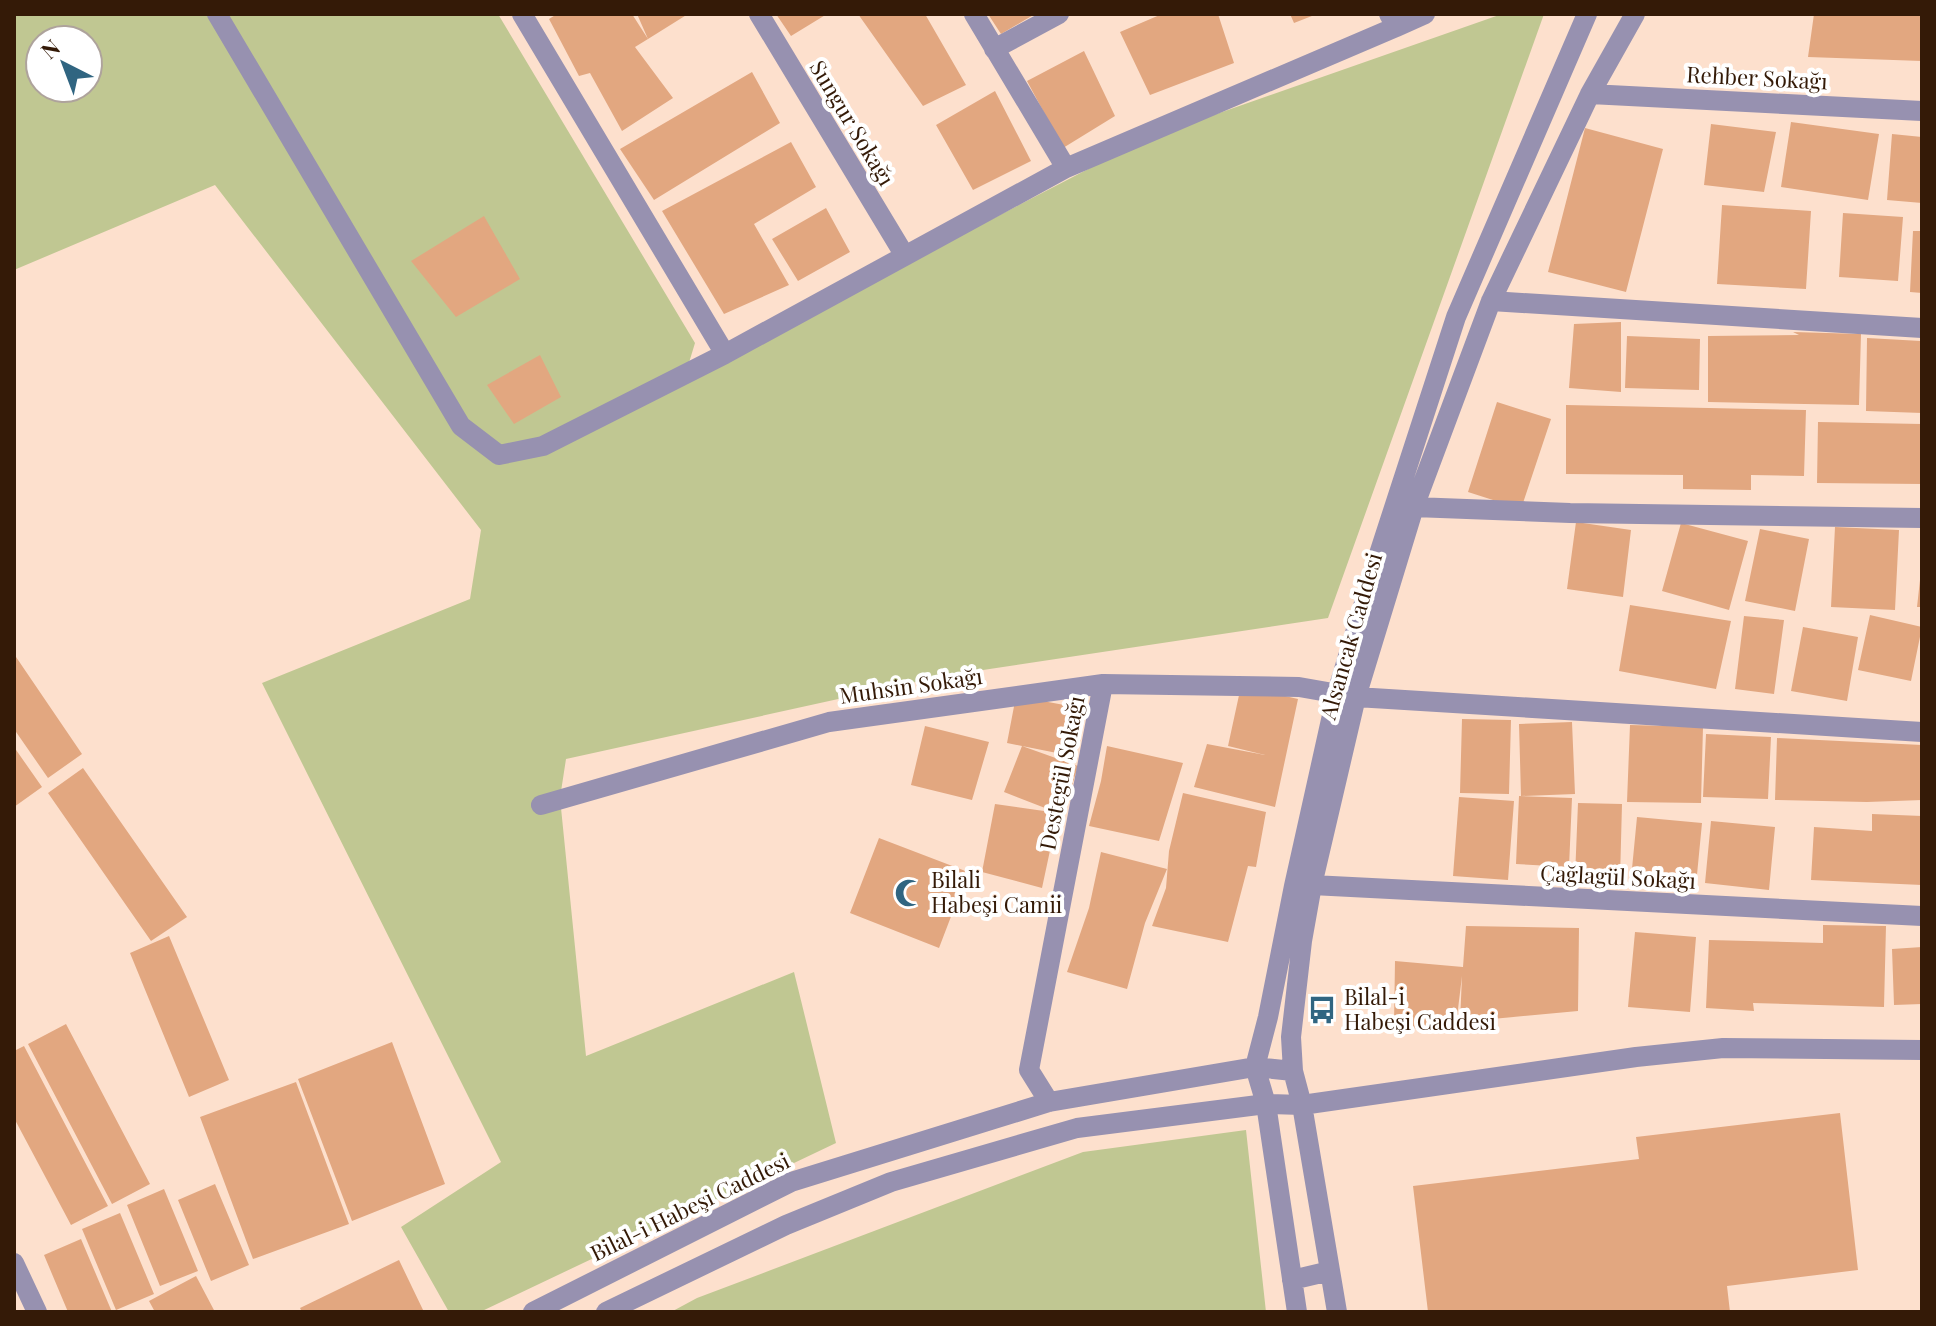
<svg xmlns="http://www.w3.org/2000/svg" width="1936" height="1326" viewBox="0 0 1936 1326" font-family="'Playfair Display',serif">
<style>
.green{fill:#c0c792;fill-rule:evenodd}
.building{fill:#e2a780}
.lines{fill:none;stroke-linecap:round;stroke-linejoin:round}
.minor{stroke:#9791b0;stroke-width:20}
.labels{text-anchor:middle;stroke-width:8;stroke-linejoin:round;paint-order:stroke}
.street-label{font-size:22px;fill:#341a07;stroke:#fff}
.poi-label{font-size:22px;fill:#341a07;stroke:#fff;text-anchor:start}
</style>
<rect width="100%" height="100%" fill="#fde0cd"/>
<path class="green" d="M14,14H498L695,343L684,379L1148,138L1502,14H1544L1328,618L943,676L566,759L560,798L586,1056L794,972L836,1143L480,1312H449L401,1227L501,1162L262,683L470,599L481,530L215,185L14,270ZM40,40H88V88H40Z
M1246,1130L1266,1312H671L697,1298L1083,1152Z"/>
<path class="building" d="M557,14H632L648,39L635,47L673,98L622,131L590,73L579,76L549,19Z
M637,14H688L648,39Z
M776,14H827L791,36Z
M858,14H925L966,85L923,106Z
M988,14H1035L1001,34Z
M1162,14H1218L1234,63L1150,95L1120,32Z
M1290,14H1317L1294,23Z
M1814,14H1922V61L1808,57Z
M1084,51L1115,116L1063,148L1027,81Z
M752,72L780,123L654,200L620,149Z
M995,91L1031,161L973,190L936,125Z
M1791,122L1879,134L1868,200L1781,187Z
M1711,124L1776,132L1764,192L1704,185Z
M1585,128L1663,149L1626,292L1548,272Z
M1892,134L1922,137V203L1887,200Z
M791,142L816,187L754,224L789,285L724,314L662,211Z
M1722,205L1811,211L1806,289L1717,284Z
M826,208L850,252L798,281L772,239Z
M1843,213L1903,217L1898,281L1839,277Z
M484,216L520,279L456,317L411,261Z
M1913,231H1922V293L1910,292Z
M1621,322V392L1569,388L1574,324Z
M1793,332L1861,334L1859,405L1708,402V336L1799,335Z
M1627,336L1700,339L1699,390L1625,388Z
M1867,338L1921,341L1922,413L1866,411Z
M540,355L561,397L514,424L487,385Z
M1497,402L1551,419L1521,509L1468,492Z
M1566,405L1806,410L1804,476L1751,475V490L1683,489V475L1566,474Z
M1818,422L1922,424V484L1817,483Z
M1576,522L1631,530L1623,597L1567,589Z
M1681,523L1748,541L1729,610L1662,591Z
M1835,527L1899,530L1895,610L1831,607Z
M1760,529L1809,539L1795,611L1745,601Z
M1920,580H1922V607H1917Z
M1630,605L1731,621L1716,689L1619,671Z
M1870,615L1922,627L1911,681L1858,670Z
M1744,616L1784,620L1774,694L1735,689Z
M1803,627L1858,637L1847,701L1791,691Z
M14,654L82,754L48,778L14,729Z
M1241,686L1298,699L1275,807L1194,787L1207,744L1265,755L1228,746Z
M1016,696L1075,707L1062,754L1022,746L1078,766L1063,815L1058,813L1042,888L982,872L995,804L1058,813L1004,792L1022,746L1007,743Z
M1462,719L1511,720L1509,794L1460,793Z
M1572,722L1575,794L1521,796L1519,724Z
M1630,725L1703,727L1701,803L1627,802Z
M925,726L989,742L972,800L911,785Z
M1706,734L1771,737L1768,799L1703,797Z
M1777,738L1922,745V800L1867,802L1775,800Z
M1107,746L1183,763L1159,841L1089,826L1101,781Z
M14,747L42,787L14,807Z
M83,768L187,917L151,941L48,793Z
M1183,793L1266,812L1256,867L1248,866L1228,942L1152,926L1166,888L1169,851Z
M1519,796L1572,798L1569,867L1516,864Z
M1459,797L1514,801L1508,880L1453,876Z
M1578,803L1622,804L1620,879L1575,877Z
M1872,814L1922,816V885L1811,880L1814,827L1872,831Z
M1637,817L1702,823L1696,885L1631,879Z
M1711,821L1775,827L1769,890L1705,883Z
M879,838L968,872L939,948L850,913Z
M1101,852L1167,869L1145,923L1127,989L1067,972L1089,908Z
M1823,925L1886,926L1884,1007L1753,1003L1754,1011L1706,1008L1709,940L1823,943Z
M1466,926L1579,928L1578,1011L1460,1022L1462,976L1455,1034L1394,1026L1395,961L1463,967Z
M1635,932L1696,937L1690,1012L1628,1007Z
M169,936L229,1080L189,1097L130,953Z
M1922,947V1004L1894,1005L1892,949Z
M66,1024L150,1184L112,1204L28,1044Z
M392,1042L445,1184L352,1221L298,1079Z
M24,1046L108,1206L71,1225L14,1118V1051Z
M296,1082L349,1224L253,1259L200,1117Z
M1840,1113L1858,1270L1727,1286L1730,1312H1428L1413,1186L1639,1159L1636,1137Z
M215,1184L249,1265L211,1281L178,1200Z
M164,1189L198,1271L160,1286L127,1205Z
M120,1213L154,1294L116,1310L82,1229Z
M81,1239L112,1312H68L44,1255Z
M399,1260L424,1312H302L300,1308Z
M196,1276L215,1312H155L149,1301Z"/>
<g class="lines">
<path class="minor" d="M217,14L461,426L499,455L543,446L725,354
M522,14L725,354L1066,168L1396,27
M759,14L905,256
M974,14L1066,168
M1389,14L1396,27L1425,14
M994,49L1059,14
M1590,94L1922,111
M1491,301L1922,328
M1414,507L1570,513L1922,518
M541,805L829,722L1103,684L1299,687L1356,697L1922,732
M1312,885L1922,916
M1049,1102L1029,1070L1103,684
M14,1263L37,1312
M1292,1280L1330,1271
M533,1312L791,1182L1049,1102L1255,1067L1293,1071
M606,1312L786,1225L891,1182L1077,1128L1266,1104L1302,1105L1636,1057L1723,1048L1922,1050
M1297,1312L1266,1104L1255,1067L1268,1017L1294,886L1337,693L1377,560L1456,317L1587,14
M1337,1312L1302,1105L1293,1071L1291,1037L1302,941L1312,885L1356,697L1414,507L1491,301L1590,94L1635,14"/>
</g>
<defs>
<symbol id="mosque-bare" viewBox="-9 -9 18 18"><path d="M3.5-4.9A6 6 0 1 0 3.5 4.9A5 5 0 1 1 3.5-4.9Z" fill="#306581" stroke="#fff" stroke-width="2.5" paint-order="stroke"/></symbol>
<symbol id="bus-bare" viewBox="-9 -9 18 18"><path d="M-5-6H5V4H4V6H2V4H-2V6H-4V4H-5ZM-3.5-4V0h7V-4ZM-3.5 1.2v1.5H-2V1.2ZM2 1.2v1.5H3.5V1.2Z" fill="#306581" stroke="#fff" stroke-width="2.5" paint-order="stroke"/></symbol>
</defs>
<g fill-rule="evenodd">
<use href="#mosque-bare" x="889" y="873" width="40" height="40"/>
<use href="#bus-bare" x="1302" y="990" width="40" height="40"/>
</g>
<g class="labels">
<g class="street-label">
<text transform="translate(1757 78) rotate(3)" y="8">Rehber Sokağı</text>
<text transform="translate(852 123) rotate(59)" y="8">Sungur Sokağı</text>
<text transform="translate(1351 636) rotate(-74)" y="8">Alsancak Caddesi</text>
<text transform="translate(911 686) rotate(-8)" y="8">Muhsin Sokağı</text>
<text transform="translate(1062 773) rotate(-79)" y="8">Destegül Sokağı</text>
<text transform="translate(1618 877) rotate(3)" y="8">Çağlagül Sokağı</text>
<text transform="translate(690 1207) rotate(-26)" y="8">Bilal-i Habeşi Caddesi</text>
</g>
<g class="poi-label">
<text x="931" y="888">Bilali<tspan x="931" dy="25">Habeşi Camii</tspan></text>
<text x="1344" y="1005">Bilal-i<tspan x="1344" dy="25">Habeşi Caddesi</tspan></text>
</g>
</g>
<rect width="1936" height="1326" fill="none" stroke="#341a07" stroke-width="32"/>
<g transform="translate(64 64) rotate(318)"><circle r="38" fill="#ffffff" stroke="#aea39c" stroke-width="2"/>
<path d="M0-6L14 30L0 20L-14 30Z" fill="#306581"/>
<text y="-12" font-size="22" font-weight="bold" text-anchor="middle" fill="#341a07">N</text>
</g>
</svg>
